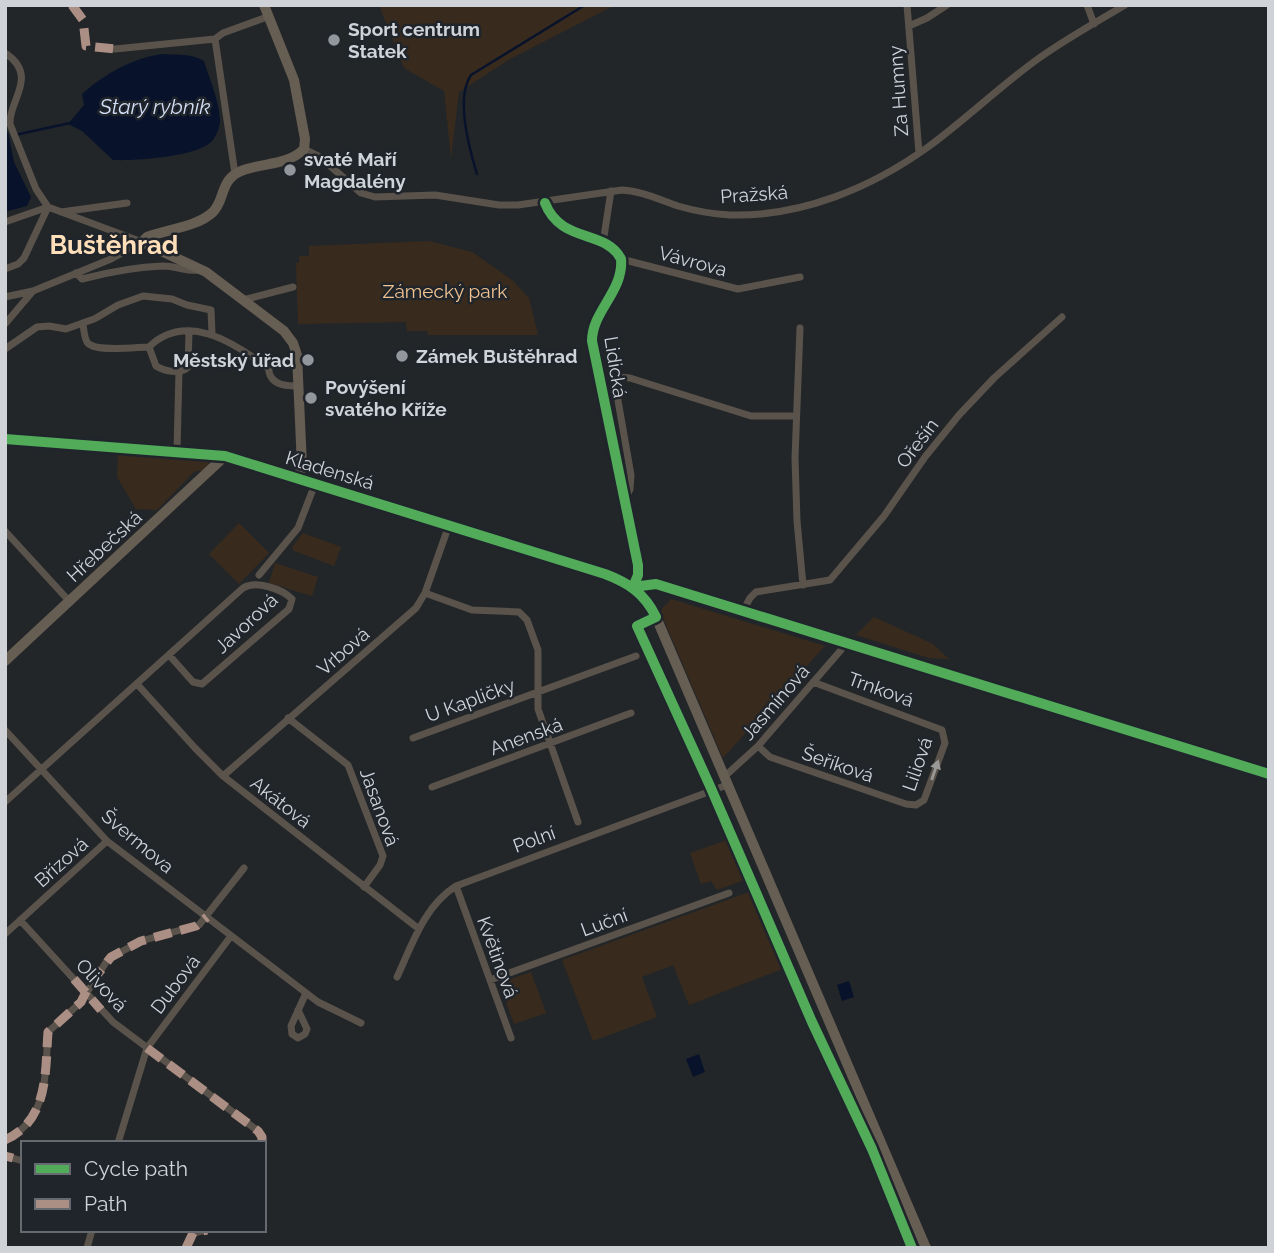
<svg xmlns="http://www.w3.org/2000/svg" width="1274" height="1253" viewBox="0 0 1274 1253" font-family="Raleway,sans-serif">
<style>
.green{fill:#382b1d}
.water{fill:#08132b}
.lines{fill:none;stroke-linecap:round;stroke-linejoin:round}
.stream{stroke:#08132b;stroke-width:2.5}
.street{stroke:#5a534b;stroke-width:7}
.secondary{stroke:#665d53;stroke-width:10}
.quiet{stroke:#ac8f84;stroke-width:9;stroke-dasharray:18 9;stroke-linecap:butt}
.cycleway-casing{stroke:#20252c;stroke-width:15}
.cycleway{stroke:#51ab58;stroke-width:10}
.oneway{fill:#9a9998}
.poi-dot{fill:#93969a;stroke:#20252c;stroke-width:2.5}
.labels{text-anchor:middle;stroke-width:5;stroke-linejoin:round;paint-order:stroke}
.poi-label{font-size:19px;font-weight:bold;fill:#cfd2d7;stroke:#20252c;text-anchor:start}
.street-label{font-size:19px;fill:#cfd2d7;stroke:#20252c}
.park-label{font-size:19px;fill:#f3c490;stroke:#20252c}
.water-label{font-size:21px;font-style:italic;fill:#d1def5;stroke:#20252c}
.district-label{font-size:26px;font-weight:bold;fill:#ffdeba;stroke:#20252c}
</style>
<rect width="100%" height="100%" fill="#232629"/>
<path class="green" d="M379,5H615L510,59L459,92L451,158L444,91L404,68Z
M429,241L472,252L512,280L529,298L538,335H428L427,331H407L406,322L298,324L296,263H299V256H309V246Z
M118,453L211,459L204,471H195L157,510L136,509L117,477Z
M239,523L269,553L239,584L209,554Z
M303,533L341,547L334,566L294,551L292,547Z
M275,563L318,577L312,596L269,583Z
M671,599L825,646L723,758L660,611Z
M874,617L933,644L949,659L929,658L856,635Z
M730,839L747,879L717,890L711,881L701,884L690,853Z
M752,891L785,968L689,1005L673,965L642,977L657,1017L593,1041L562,960Z
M531,972L546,1013L514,1024L499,983Z"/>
<path class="water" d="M161,54C175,55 192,53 204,61C210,80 219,100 220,120C220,126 217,135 213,140C200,157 134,161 113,160L82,131L68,124L84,105L82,94C106,73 129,60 161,54Z
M5,130L8,132L14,162L31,197L27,206L5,212Z
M849,981L854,997L842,1001L837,985Z
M699,1054L705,1072L693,1077L686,1059Z"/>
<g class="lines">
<path class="stream" d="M15,135L70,123
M477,174C469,148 455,98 471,75L585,5"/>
<path class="street" d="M907,5L919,153
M1087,5L1094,24
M909,26L927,18L947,5
M215,39L235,174
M115,49L215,39L223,33L267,17
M5,53C40,76 8,101 10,124L36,189L48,207L142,242
M304,149L320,157L361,193L375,197L435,195L499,205H518L622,190C642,191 660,200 678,206C695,211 713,214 730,215C801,217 871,188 928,147C965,120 998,88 1035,61C1064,40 1095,23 1125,5
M545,203C561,244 606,229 621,259C624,291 592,311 592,341L638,565V575L633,587
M61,212L127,203
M5,222L48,207
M603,243L611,191
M621,259L738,289L800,277
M5,269L18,264L24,258L48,207
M76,273L82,279C109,272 135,267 163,266C176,266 188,272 201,270
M5,297L33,291
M243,300L293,287
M96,318L118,305L143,296L172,299L187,305L211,310L212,333
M5,324L33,291L111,259L142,242
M83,325C84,329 84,337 87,342C94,353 137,347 149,347L156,366C164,371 181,375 188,367L189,332
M800,328L795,458L797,521L803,585
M149,347C185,312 232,341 265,366C272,371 267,368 270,375C275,386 288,386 299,386
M5,349L37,327L49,326L66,329L94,319
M177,451L179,371
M625,500L630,489L631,475L616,389L619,377L630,378L751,416H795
M5,531L70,602
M259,575L298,528L315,484
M425,593L472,610L519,612L527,620L538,650V709L578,822
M743,611L750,598L756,592L830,580L884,516L925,457L959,415L994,378L1062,317
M137,684L195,748L223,776L419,929
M288,718L348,765L383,856L380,865L364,887
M5,730L107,841L318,1002L361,1023
M413,738L636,656
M758,746L770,757L906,804L916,805L924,800L945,743L942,730L813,682
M223,776L416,608L425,593L449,525
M724,777L758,746L841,650L843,642
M432,787L631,713
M5,802L243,588C256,580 282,589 292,599L289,609L202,684L193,682L169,655
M456,886L511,1038
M20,920L113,1022L258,1131L262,1137V1143
M5,934L107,841
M397,977C412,945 424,906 456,886L727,785
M490,980L729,893
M298,1010L307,1029L305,1034L298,1038L292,1034L291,1026L306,993
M5,1140C49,1120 45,1072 48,1032L81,1002L108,959L141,941L199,925L244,868
M118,1143L147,1048L231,936
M5,1156L23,1161
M87,1248L92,1230
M186,1248L193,1233L207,1230"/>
<path class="secondary" d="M264,5L294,80L305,139L304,149C286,167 260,162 239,172C220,181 225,200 213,212C197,227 168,229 147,237L142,242L206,272L284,331L293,343L297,355L302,466L298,479
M5,439L225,456L605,574C629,583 645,594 656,617L926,1248
M633,587L656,584L1269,774
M5,661L225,456"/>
<path class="quiet" d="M72,5L83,20L86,46L115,49
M74,979L101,1010
M147,1048L258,1131L262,1137V1143
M5,1140C49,1120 45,1072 48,1032L81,1002L90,984L111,957L141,941L196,926L207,917
M5,1156L13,1158
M186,1248L193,1233L207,1230"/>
<defs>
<path id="cycleway" d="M545,203C561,244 606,229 621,259C624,291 592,311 592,341L638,565V575L633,587
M5,439L225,456L605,574C629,583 645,594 656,617L637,626L710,786L812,1022L872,1149L912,1248
M633,587L656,584L1269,774"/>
</defs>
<use href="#cycleway" class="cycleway-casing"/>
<use href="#cycleway" class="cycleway"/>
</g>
<defs><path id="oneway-solid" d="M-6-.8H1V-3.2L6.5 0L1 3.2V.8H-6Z" transform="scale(1.75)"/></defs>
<use class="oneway" href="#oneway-solid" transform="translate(935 770) rotate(-71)"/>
<g class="poi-dot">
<circle cx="334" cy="40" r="7"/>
<circle cx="290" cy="170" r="7"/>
<circle cx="402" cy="356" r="7"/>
<circle cx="308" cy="360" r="7"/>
<circle cx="311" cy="398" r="7"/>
</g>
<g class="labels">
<g class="poi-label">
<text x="348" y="36">Sport centrum<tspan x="348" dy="22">Statek</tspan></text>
<text x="304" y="166">svaté Maří<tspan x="304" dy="22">Magdalény</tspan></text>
<text x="416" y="363">Zámek Buštěhrad</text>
<text x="294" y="367" text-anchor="end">Městský úřad</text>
<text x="325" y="394">Povýšení<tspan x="325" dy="22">svatého Kříže</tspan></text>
</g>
<g class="street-label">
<text transform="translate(898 91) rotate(-94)" y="7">Za Humny</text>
<text transform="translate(754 194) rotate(-4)" y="7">Pražská</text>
<text transform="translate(693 261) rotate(15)" y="7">Vávrova</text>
<text transform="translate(616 367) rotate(81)" y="7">Lidická</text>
<text transform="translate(917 443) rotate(-53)" y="7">Ořešín</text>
<text transform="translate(330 470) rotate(17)" y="7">Kladenská</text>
<text transform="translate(104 546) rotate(-43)" y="7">Hřebečská</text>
<text transform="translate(246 623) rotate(-43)" y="7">Javorová</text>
<text transform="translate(343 651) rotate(-41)" y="7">Vrbová</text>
<text transform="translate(881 689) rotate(20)" y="7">Trnková</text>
<text transform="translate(470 700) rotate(-20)" y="7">U Kapličky</text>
<text transform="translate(775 702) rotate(-49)" y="7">Jasmínová</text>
<text transform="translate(526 736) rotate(-20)" y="7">Anenská</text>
<text transform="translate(838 764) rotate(19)" y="7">Šeříková</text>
<text transform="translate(917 764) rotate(-71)" y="7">Liliová</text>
<text transform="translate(281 802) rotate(38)" y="7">Akátová</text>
<text transform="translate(380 807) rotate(70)" y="7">Jasanová</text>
<text transform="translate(534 839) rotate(-20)" y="7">Polní</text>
<text transform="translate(138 841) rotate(40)" y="7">Švermova</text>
<text transform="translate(61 862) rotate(-42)" y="7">Břízová</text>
<text transform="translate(604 922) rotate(-20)" y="7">Luční</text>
<text transform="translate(498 957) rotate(70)" y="7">Květinová</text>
<text transform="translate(175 984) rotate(-53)" y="7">Dubová</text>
<text transform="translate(102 985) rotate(47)" y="7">Olivová</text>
</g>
<g class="park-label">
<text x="445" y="298">Zámecký park</text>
</g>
<g class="water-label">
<text x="155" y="114">Starý rybník</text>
</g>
<g class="district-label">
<text x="114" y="254">Buštěhrad</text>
</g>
</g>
<rect width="1274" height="1253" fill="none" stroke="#cfd2d7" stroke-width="14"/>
<rect x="21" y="1141" width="245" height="91" fill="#20252c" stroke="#666a70" stroke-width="2"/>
<rect x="35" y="1164" width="35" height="10" fill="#51ab58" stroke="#666a70" stroke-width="2"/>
<text x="84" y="1176" font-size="21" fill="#cfd2d7">Cycle path</text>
<rect x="35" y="1199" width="35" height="10" fill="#ac8f84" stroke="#666a70" stroke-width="2"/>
<text x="84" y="1211" font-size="21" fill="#cfd2d7">Path</text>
</svg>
